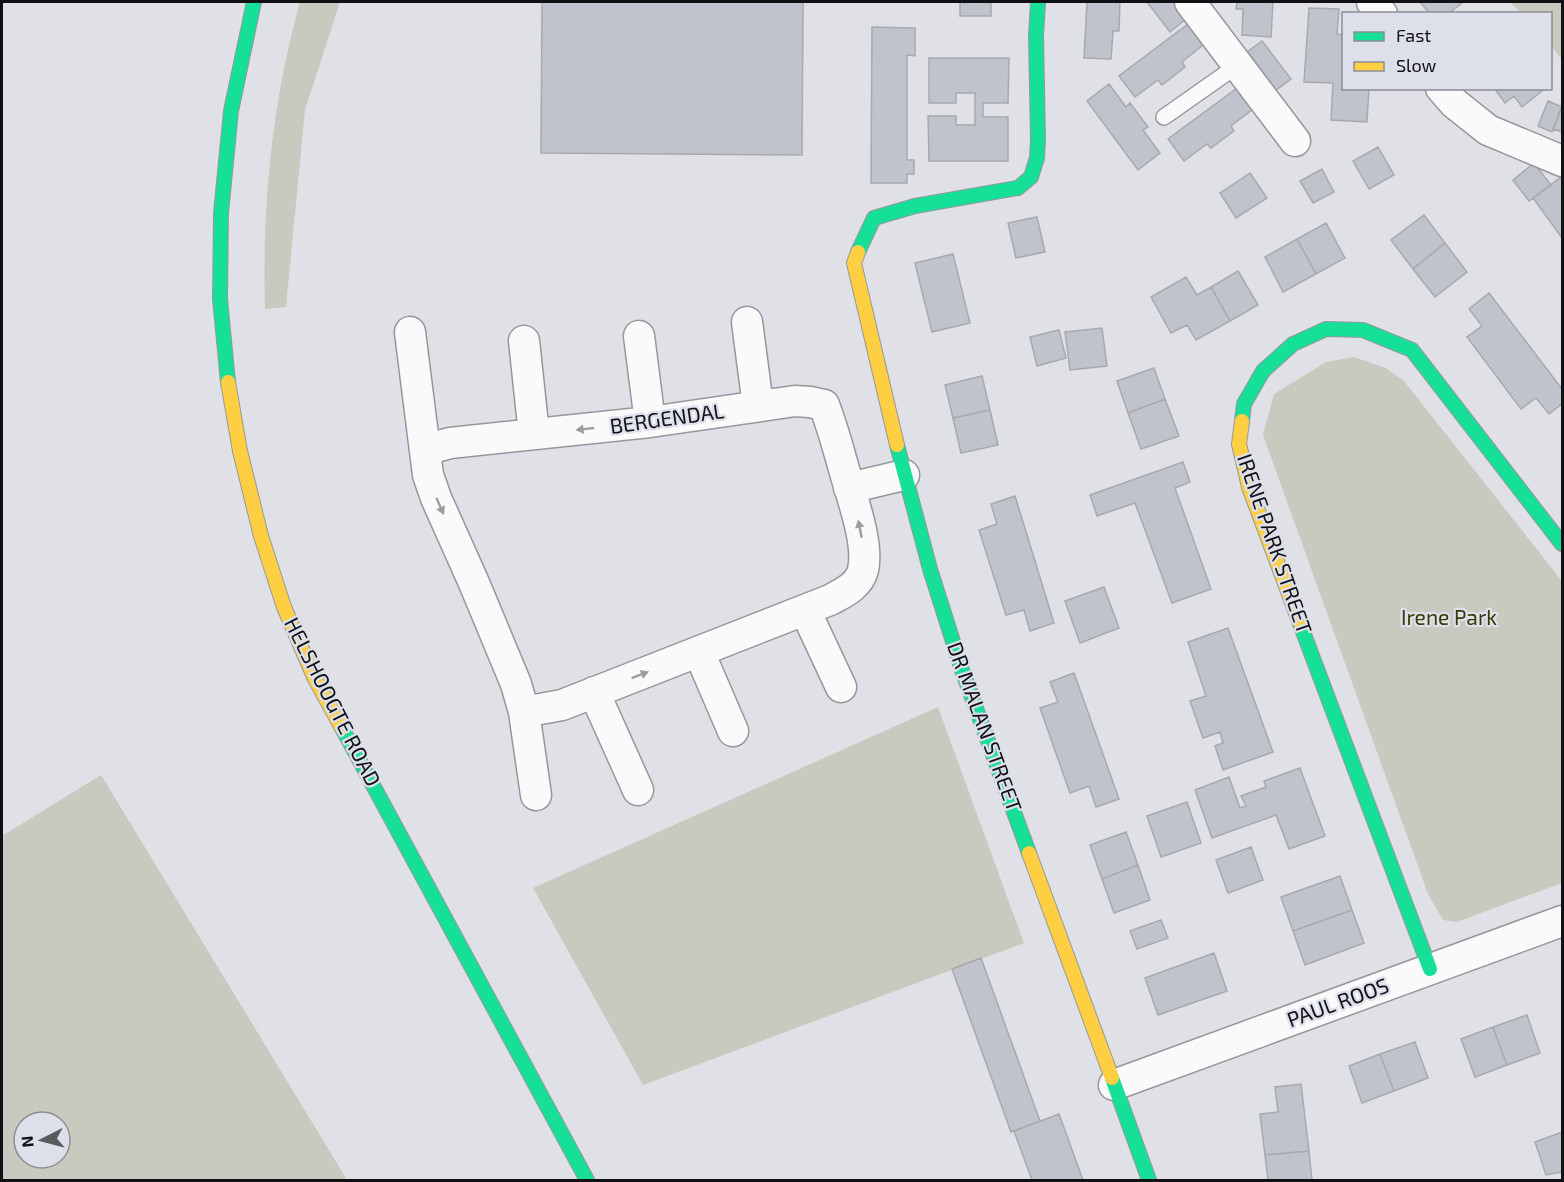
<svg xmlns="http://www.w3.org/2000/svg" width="1564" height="1182" viewBox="0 0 1564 1182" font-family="'Exo 2',sans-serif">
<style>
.green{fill:#c8cac0;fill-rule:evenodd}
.building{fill:#c0c2cc;stroke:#a8a9ad;stroke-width:1.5}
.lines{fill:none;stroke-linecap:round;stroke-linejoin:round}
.lane-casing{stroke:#96979b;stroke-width:18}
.street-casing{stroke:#96979b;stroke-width:33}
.fast-casing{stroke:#96979b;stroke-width:16}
.slow-casing{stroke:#96979b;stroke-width:16}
.lane{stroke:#fafafb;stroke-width:15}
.street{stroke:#fafafb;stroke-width:30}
.fast{stroke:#16e098;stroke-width:14}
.slow{stroke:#ffcf43;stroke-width:14}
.oneway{fill:#9c9d9f}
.labels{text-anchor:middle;stroke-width:4.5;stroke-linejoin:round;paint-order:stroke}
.street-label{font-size:21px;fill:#101114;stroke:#dde0ea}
.park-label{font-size:21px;fill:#343a00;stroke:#dde0ea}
</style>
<rect width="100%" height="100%" fill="#e0e1e7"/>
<path class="green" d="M300,2H340L305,110L286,307L265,309C262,205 272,102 300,2Z
M1510,2H1562V59L1551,46L1550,14L1521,13Z
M1354,357L1386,368L1404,381L1562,581V883L1457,922L1443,920L1428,894L1263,435L1274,394L1326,362Z
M938,707L1024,943L643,1085L533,888Z
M101,775L346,1178L343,1180H2V836ZM24,1122H60V1158H24Z"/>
<path class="building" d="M542,2H803L802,155L541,153Z
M960,2H991V16H960Z
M1087,2H1120L1119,31H1113L1111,59L1084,58Z
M1147,2H1175L1187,18L1170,32Z
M1237,2H1273L1271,37L1242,35L1243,9H1236Z
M1420,2H1463L1448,14H1430Z
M1309,8L1339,9L1337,34L1344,35V88H1369L1367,122L1331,120L1333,83L1304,82Z
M1188,24L1203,45L1182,62L1185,67L1162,85L1158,80L1135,97L1119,76Z
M872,27L915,28V56L907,55V160H914V174H907V183H871Z
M1262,41L1291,79L1272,93L1243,55Z
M929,58H1009L1008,103H983V117H1008V161H929L928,116H956V125H975V93H956V103H929Z
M1109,84L1126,107L1130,103L1148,127L1143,130L1160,153L1138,170L1087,101Z
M1237,88L1253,109L1231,126L1234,131L1211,148L1207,144L1184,161L1168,139Z
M1494,88H1539L1542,91L1522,107L1514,96L1505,103Z
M1548,101L1562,107L1552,132L1538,126Z
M1562,106V132L1553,129Z
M1378,147L1394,175L1369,189L1353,161Z
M1534,163L1551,185L1529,201L1513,180Z
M1322,169L1334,192L1313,203L1300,181Z
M1250,173L1267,198L1236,218L1220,193Z
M1561,177L1562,180V238L1533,198Z
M1424,215L1445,243L1413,269L1391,240Z
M1037,217L1045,252L1016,258L1008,223Z
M1326,223L1345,258L1316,274L1297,239Z
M1297,239L1316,274L1283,292L1265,257Z
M1445,243L1467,272L1435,297L1413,269Z
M953,254L970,323L932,332L915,263Z
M1238,271L1258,305L1230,321L1211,287Z
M1186,277L1197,295L1211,287L1230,321L1196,340L1187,325L1171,333L1151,297Z
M1489,293L1562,389V404L1549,414L1536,398L1521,409L1467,337L1482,326L1469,309Z
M1102,328L1107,366L1070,370L1065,332Z
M1059,330L1066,358L1037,366L1030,337Z
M1154,368L1165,399L1128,413L1117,381Z
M982,376L990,410L953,418L945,385Z
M1165,399L1179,436L1141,449L1128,413Z
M990,410L998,445L961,453L953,418Z
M1183,462L1190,482L1175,488L1211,589L1172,603L1135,503L1097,516L1090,495Z
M1015,496L1054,623L1030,631L1024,610L1006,615L979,530L997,524L991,504Z
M1104,587L1119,628L1080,643L1065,601Z
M1228,628L1273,752L1223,770L1215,746L1223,743L1220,732L1203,738L1190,701L1206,696L1188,642Z
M1074,673L1119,799L1096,807L1089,786L1070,793L1040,708L1058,702L1050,682Z
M1300,768L1325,836L1289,849L1276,815L1212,838L1195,790L1229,777L1240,808L1246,806L1241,796L1266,787L1264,781Z
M1187,802L1201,843L1161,857L1147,816Z
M1126,832L1138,865L1102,879L1090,845Z
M1251,847L1263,880L1228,893L1216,860Z
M1138,865L1150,900L1114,913L1102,879Z
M1340,876L1352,910L1293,931L1281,897Z
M1352,910L1364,943L1305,965L1293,931Z
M1161,920L1168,938L1137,949L1130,931Z
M1214,953L1227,991L1158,1015L1145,978Z
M981,958L1040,1121L1011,1132L952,969Z
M1527,1015L1540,1053L1507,1065L1493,1027Z
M1493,1027L1507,1065L1475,1077L1461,1039Z
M1415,1042L1428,1078L1394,1091L1380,1054Z
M1380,1054L1394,1091L1362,1103L1349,1066Z
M1301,1084L1309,1151L1265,1155L1260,1114L1278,1112L1275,1087Z
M1059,1114L1083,1180H1032L1014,1131Z
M1562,1132V1172L1546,1175L1535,1142Z
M1309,1151L1312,1180H1268L1265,1155Z"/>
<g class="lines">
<defs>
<path id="lane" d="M1164,117L1238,65"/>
<path id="street" d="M1190,2L1295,141
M1372,2L1382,14
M1441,88L1454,103L1488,130L1562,161
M747,322L758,406
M410,332L428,475L436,498L474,583L516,684L524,712L536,795
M639,336L650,422
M524,341L534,434
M425,450L450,443L650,422L795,401L810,402L824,405C833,428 839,452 846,476C853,501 869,544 863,570C859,586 843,593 830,600L562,705L524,712
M849,488L904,475
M805,610L841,687
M699,652L733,731
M594,692L638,790
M1114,1085L1562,921"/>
<path id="fast" d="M858,252L874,218L915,206L1018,188L1031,177L1037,158L1038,139L1036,36L1038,2
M228,382L220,299L221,213L231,111L254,2
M1242,421L1244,404L1263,371L1293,344L1326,329L1363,330L1412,350L1562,544
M897,445L930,569L962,670L1029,853
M1299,621L1430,969
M342,728L587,1180
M1112,1078L1149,1180"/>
<path id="slow" d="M858,252L854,263L897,445
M228,382L240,451L261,536L284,607L315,679L342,728
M1242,421L1239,444L1249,487L1299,621
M1029,853L1112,1078"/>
</defs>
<use href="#lane" class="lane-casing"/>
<use href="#street" class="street-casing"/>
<use href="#fast" class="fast-casing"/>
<use href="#slow" class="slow-casing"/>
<use href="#lane" class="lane"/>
<use href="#street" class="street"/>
<use href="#fast" class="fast"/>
<use href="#slow" class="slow"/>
</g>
<defs><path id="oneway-solid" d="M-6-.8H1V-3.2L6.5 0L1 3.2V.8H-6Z" transform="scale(1.5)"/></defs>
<g class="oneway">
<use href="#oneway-solid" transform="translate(585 429) rotate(174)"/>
<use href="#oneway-solid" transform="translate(440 506) rotate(66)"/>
<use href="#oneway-solid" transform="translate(860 529) rotate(-101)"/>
<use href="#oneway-solid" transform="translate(640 675) rotate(-21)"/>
</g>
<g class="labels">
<g class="street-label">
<text transform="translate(667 419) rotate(-8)" y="7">BERGENDAL</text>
<text transform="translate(1274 544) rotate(71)" y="7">IRENE PARK STREET</text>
<text transform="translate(332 702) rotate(63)" y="7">HELSHOOGTE ROAD</text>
<text transform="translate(984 727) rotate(70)" y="7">DR MALAN STREET</text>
<text transform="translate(1338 1003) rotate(-20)" y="7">PAUL ROOS</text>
</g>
<g class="park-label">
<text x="1449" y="625">Irene Park</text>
</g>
</g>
<rect width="1564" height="1182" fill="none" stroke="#101114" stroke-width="6"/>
<rect x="1342" y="12" width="210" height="78" fill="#dde0ea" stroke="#8b8d94" stroke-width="1.5"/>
<rect x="1354" y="32" width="30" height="9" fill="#16e098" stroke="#8b8d94" stroke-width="1.5"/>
<text x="1396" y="42" font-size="18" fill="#101114">Fast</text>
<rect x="1354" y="62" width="30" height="9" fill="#ffcf43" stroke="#8b8d94" stroke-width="1.5"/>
<text x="1396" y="72" font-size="18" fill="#101114">Slow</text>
<g transform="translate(42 1140) rotate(264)"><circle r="28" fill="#dde0ea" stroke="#8b8d94" stroke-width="1.5"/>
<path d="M0-4.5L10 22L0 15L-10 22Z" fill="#595a5e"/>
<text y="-9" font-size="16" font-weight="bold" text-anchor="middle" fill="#101114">N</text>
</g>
</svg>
